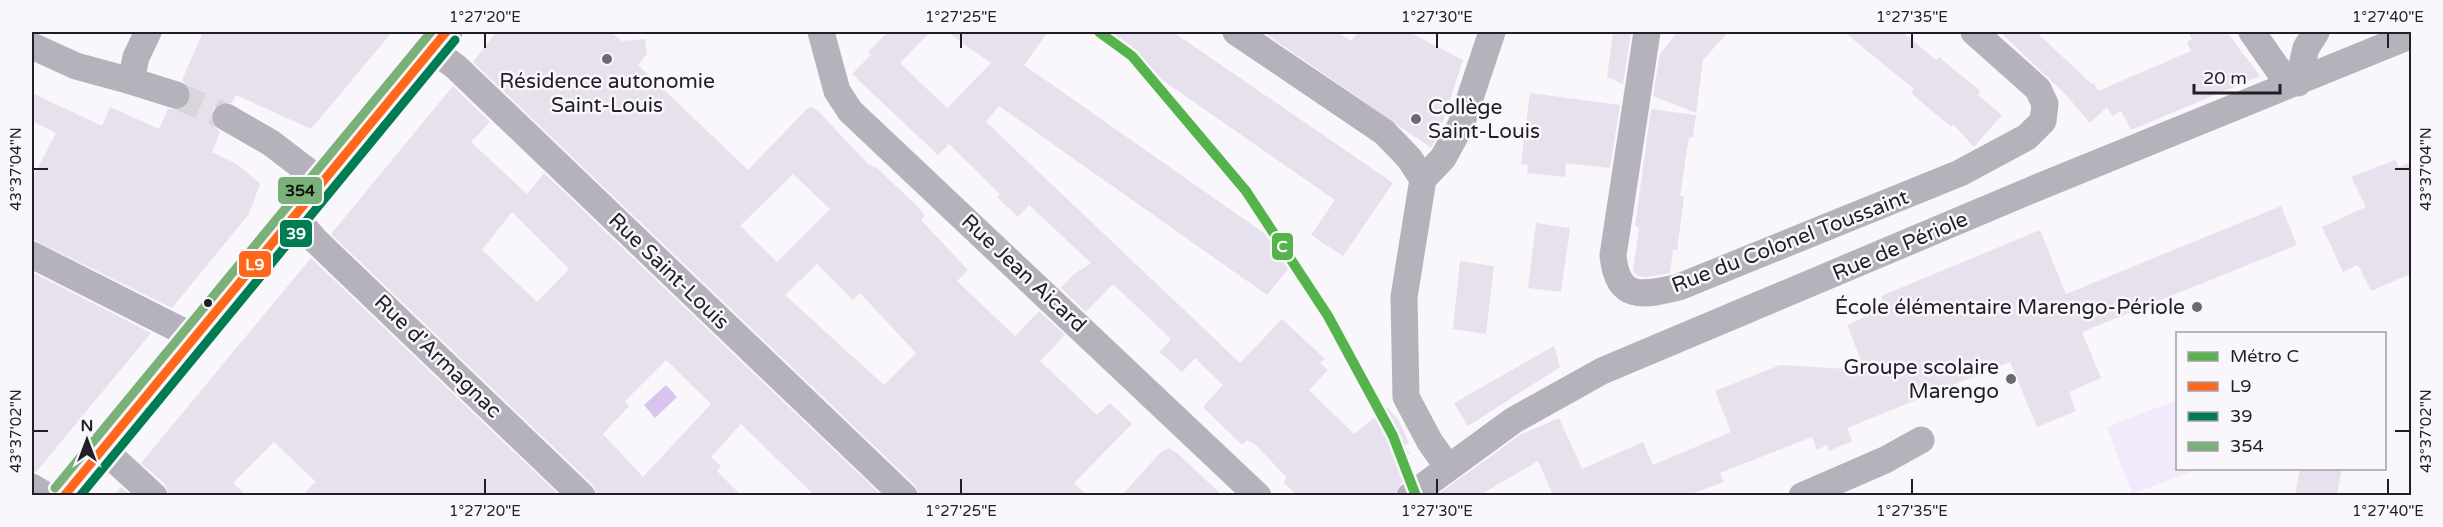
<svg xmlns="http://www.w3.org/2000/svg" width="2443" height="527" viewBox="0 0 2443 527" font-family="'Varela Round',sans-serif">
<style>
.green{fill:#f1eafc}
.water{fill:#d7c5ee}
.building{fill:#e6e1ec;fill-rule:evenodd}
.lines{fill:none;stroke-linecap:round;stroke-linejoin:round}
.street-tunnel{stroke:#d9d6db;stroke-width:27;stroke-dasharray:27 14;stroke-linecap:butt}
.street{stroke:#b6b2bb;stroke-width:27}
.primary{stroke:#b9b6be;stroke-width:33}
.bus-1-casing{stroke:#f9f6fc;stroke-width:14}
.bus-2-casing{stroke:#f9f6fc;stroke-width:14}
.bus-3-casing{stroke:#f9f6fc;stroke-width:14}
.bus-1{stroke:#ff671b;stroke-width:9}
.bus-2{stroke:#007c52;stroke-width:9}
.bus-3{stroke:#7ab179;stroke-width:9}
.metro-1-casing{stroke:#f9f6fc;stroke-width:15}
.metro-1{stroke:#54b34b;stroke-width:10}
.ticks{fill:none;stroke:#221e27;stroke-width:2}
.poi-dot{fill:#6d6a71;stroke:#f9f6fc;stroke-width:2}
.bus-dot{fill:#221e27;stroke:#f9f6fc;stroke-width:2}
.labels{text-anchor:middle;stroke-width:5;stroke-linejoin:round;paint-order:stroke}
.poi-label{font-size:21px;fill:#221e27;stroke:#f9f6fc;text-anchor:end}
.street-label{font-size:21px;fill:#221e27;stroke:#f9f6fc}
.line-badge{stroke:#f9f6fc;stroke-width:2}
.badge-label{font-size:16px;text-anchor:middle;font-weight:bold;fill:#fff}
.pale-badge-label{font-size:16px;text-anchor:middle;font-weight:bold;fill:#111}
.neatline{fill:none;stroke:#221e27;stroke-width:2}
.ticks-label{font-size:15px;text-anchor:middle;fill:#221e27}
</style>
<rect width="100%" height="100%" fill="#f9f7fb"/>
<path class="green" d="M2177,400L2178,468L2198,469L2132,494L2107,427Z"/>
<path class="water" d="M666,385L677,397L655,418L644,405Z"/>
<path class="building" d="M203,32H392L311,129L236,95L232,103H219L213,109L212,124L220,132L212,152L237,164L260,184L249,214L172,308L32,239V179L56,133L32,121V93L102,126L110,107L159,129L168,109L180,110L191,100V91L182,80Z
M496,32H611L622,41L645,39L647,54L638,65L748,170L806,110L811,107L819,112L868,164L877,168L919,208L925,216L921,220L968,270L957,281L1015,336L1039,311L1065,335L1040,361L1097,415L1110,403L1132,424L1074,483L1087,495H919L915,485L473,62ZM793,174L830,209L777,262L740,226ZM817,264L853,300L860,293L916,353L884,385L785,295Z
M888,32H930L900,63L947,108L991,63L947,32H1048L1024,65L1298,257L1267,295L999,106L986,122L1240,363L1282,319L1325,359L1320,363L1328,370L1309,390L1354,434L1387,407L1399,421L1409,443L1404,447L1410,453L1406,457L1408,459L1400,464L1411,476L1400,484L1395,495H1297L1283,482L1287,478L1256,445L1247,440L1242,445L1203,407L1223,385L1195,358L1182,372L1160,352L1171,339L1113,284L1086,312L1061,288L1074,274L1091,263L1029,205L1018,217L997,197L1000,194L949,144L938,155L852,74L871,55L868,52Z
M1093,32H1173L1393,183L1343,256L1311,235L1335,200Z
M1263,32H1338L1351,41L1358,32H1409L1463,60L1440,131L1431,148Z
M1613,32H1631L1623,84L1607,77Z
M1677,32H1728L1703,60L1696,113L1653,96L1660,54Z
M1844,32H1902L1936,60L1939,57L1980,91L1978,95L2002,115L1974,147L1953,124L1951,127L1911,93L1914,89Z
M2000,32H2036L2092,84L2094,83L2098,91L2191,51L2187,42L2192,39L2188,32H2227L2260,76L2131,130L2121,111L2112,116L2107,107L2090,123L2067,96Z
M453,86L490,122L471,142L527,194L544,173L881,495H814L741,424L711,457L721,466L717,471L741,495H597L593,485L331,234ZM512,212L569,269L537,302L482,250ZM666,360L711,404L643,477L603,434L629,406L625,401Z
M1530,93L1620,105L1610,168L1566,163L1565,177L1527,173L1528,165L1521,164Z
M1651,109L1696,115L1693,137H1689L1680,196L1684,197L1677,250H1673L1670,273L1646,277L1638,276L1633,271L1639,228L1635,226Z
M2395,160L2399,167L2412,161V273L2371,291L2358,265L2343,272L2322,227L2366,207L2351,177Z
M2281,206L2297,245L2082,332L2101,378L2069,392L2076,411L2037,427L2010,362L1847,428L1852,441L1829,451L1827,445L1817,450L1812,437L1720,473L1724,482L1688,495H1553L1538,461L1480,495H1437L1520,435L1559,418L1582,469L1643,442L1653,465L1731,432L1715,391L1780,365L1865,370L1847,325L1886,308L1881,296L2040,230L2066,294Z
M1536,223L1570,228L1561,292L1528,288Z
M311,258L559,495H302L316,482L274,442L233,483L246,495H169L165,484L141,463Z
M1460,261L1494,266L1486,334L1453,329Z
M32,272L151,333L36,472L32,471Z
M1554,346L1560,367L1468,426L1454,403Z
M1169,448L1177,453L1222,495H1122L1161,452Z
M2300,468H2342L2337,495H2295Z
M121,487L130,495H114Z"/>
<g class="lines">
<path class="street-tunnel" d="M176,95L226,117"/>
<path class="street" d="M148,32L136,57L131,81L176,95
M821,32L837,91L850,111L1258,496
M1236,32L1384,132L1409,158L1423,179L1404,297L1406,397L1430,442L1447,466
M1647,32L1613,255C1617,301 1642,296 1679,287L1960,173L2027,137L2043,121L2045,104L2038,89L1974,32
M2252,32L2280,72L2298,83
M32,46L76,66L131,81
M432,49L456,67L904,496
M2298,83L2306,48L2316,32
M226,117L271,143L322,182
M1423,179L1443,158L1461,125L1492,32
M294,216L315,240L582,496
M32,255L194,337
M103,449L154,496
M32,487L47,496
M1410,496L1514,420L1602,371L2041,186L2412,35
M1802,496L1885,460L1921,440"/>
<path class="primary" d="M64,496L446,32"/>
<defs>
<path id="bus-1" d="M64,496L446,32"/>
<path id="bus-2" d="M80,496L455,40"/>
<path id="bus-3" d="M55,488L431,32"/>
</defs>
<use href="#bus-1" class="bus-1-casing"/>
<use href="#bus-2" class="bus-2-casing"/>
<use href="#bus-3" class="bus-3-casing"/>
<use href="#bus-1" class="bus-1"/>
<use href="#bus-2" class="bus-2"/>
<use href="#bus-3" class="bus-3"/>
<defs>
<path id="metro-1" d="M1099,32L1132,56L1246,191L1328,316L1393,436L1416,496"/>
</defs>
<use href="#metro-1" class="metro-1-casing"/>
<use href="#metro-1" class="metro-1"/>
</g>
<path class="ticks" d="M485,33V48M961,33V48M1437,33V48M1912,33V48M2388,33V48M33,169H48M2395,169H2410M33,431H48M2395,431H2410M485,479V494M961,479V494M1437,479V494M1912,479V494M2388,479V494"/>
<g class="poi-dot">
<circle cx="607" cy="59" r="6"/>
<circle cx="1416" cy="119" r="6"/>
<circle cx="2197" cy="307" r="6"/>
<circle cx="2011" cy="379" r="6"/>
</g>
<circle class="bus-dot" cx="208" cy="303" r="5"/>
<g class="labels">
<g class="poi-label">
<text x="607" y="88" text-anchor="middle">Résidence autonomie<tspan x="607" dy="24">Saint-Louis</tspan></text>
<text x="1428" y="114" text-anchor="start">Collège<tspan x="1428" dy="24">Saint-Louis</tspan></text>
<text x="2185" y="314">École élémentaire Marengo-Périole</text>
<text x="1999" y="374">Groupe scolaire<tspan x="1999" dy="24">Marengo</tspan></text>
</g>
<g class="street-label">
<text transform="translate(1790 241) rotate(-21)" y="7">Rue du Colonel Toussaint</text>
<text transform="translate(1900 246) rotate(-23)" y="7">Rue de Périole</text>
<text transform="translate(669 271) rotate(44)" y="7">Rue Saint-Louis</text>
<text transform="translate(1024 273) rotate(43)" y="7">Rue Jean Aicard</text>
<text transform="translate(438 356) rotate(44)" y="7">Rue d'Armagnac</text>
</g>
</g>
<g class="line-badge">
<rect x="277" y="176" width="46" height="29" rx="6" fill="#7ab179"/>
<rect x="279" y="219" width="34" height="29" rx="6" fill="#007c52"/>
<rect x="1271" y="232" width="23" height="29" rx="6" fill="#54b34b"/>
<rect x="238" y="250" width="34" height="28" rx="6" fill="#ff671b"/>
</g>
<g class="badge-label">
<text x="296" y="239">39</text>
<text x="1282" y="252">C</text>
<text x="255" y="270">L9</text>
</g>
<g class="pale-badge-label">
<text x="300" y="196">354</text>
</g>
<rect width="2443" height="527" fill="none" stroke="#f9f6fc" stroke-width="66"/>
<rect x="2176" y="332" width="210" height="138" fill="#f9f6fc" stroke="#a3a0a7" stroke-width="1.5"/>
<rect x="2188" y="352" width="30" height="9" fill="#54b34b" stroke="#a3a0a7" stroke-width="1.5"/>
<text x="2230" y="362" font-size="18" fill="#221e27">Métro C</text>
<rect x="2188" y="382" width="30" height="9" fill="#ff671b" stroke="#a3a0a7" stroke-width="1.5"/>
<text x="2230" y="392" font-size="18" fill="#221e27">L9</text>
<rect x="2188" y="412" width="30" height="9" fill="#007c52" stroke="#a3a0a7" stroke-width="1.5"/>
<text x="2230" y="422" font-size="18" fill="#221e27">39</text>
<rect x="2188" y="442" width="30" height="9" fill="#7ab179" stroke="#a3a0a7" stroke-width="1.5"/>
<text x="2230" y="452" font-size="18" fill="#221e27">354</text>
<g transform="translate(87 440)" stroke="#f9f6fc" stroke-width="4.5" paint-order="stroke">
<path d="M0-4.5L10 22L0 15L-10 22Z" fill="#221e27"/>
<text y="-9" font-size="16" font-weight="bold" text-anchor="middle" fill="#221e27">N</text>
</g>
<path d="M2194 84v9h86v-9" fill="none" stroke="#221e27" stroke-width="3"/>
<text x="2203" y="84" font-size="18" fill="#221e27" stroke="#f9f6fc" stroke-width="4.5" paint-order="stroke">20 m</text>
<rect x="33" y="33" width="2377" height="461" class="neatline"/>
<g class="ticks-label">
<text x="485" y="22">1°27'20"E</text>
<text x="961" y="22">1°27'25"E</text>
<text x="1437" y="22">1°27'30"E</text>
<text x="1912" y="22">1°27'35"E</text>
<text x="2388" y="22">1°27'40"E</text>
<text transform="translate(16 169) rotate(-90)" y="5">43°37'04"N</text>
<text transform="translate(2426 169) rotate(-90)" y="5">43°37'04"N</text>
<text transform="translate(16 431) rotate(-90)" y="5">43°37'02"N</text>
<text transform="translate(2426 431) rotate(-90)" y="5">43°37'02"N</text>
<text x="485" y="516">1°27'20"E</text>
<text x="961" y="516">1°27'25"E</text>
<text x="1437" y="516">1°27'30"E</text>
<text x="1912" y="516">1°27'35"E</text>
<text x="2388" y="516">1°27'40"E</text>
</g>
</svg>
